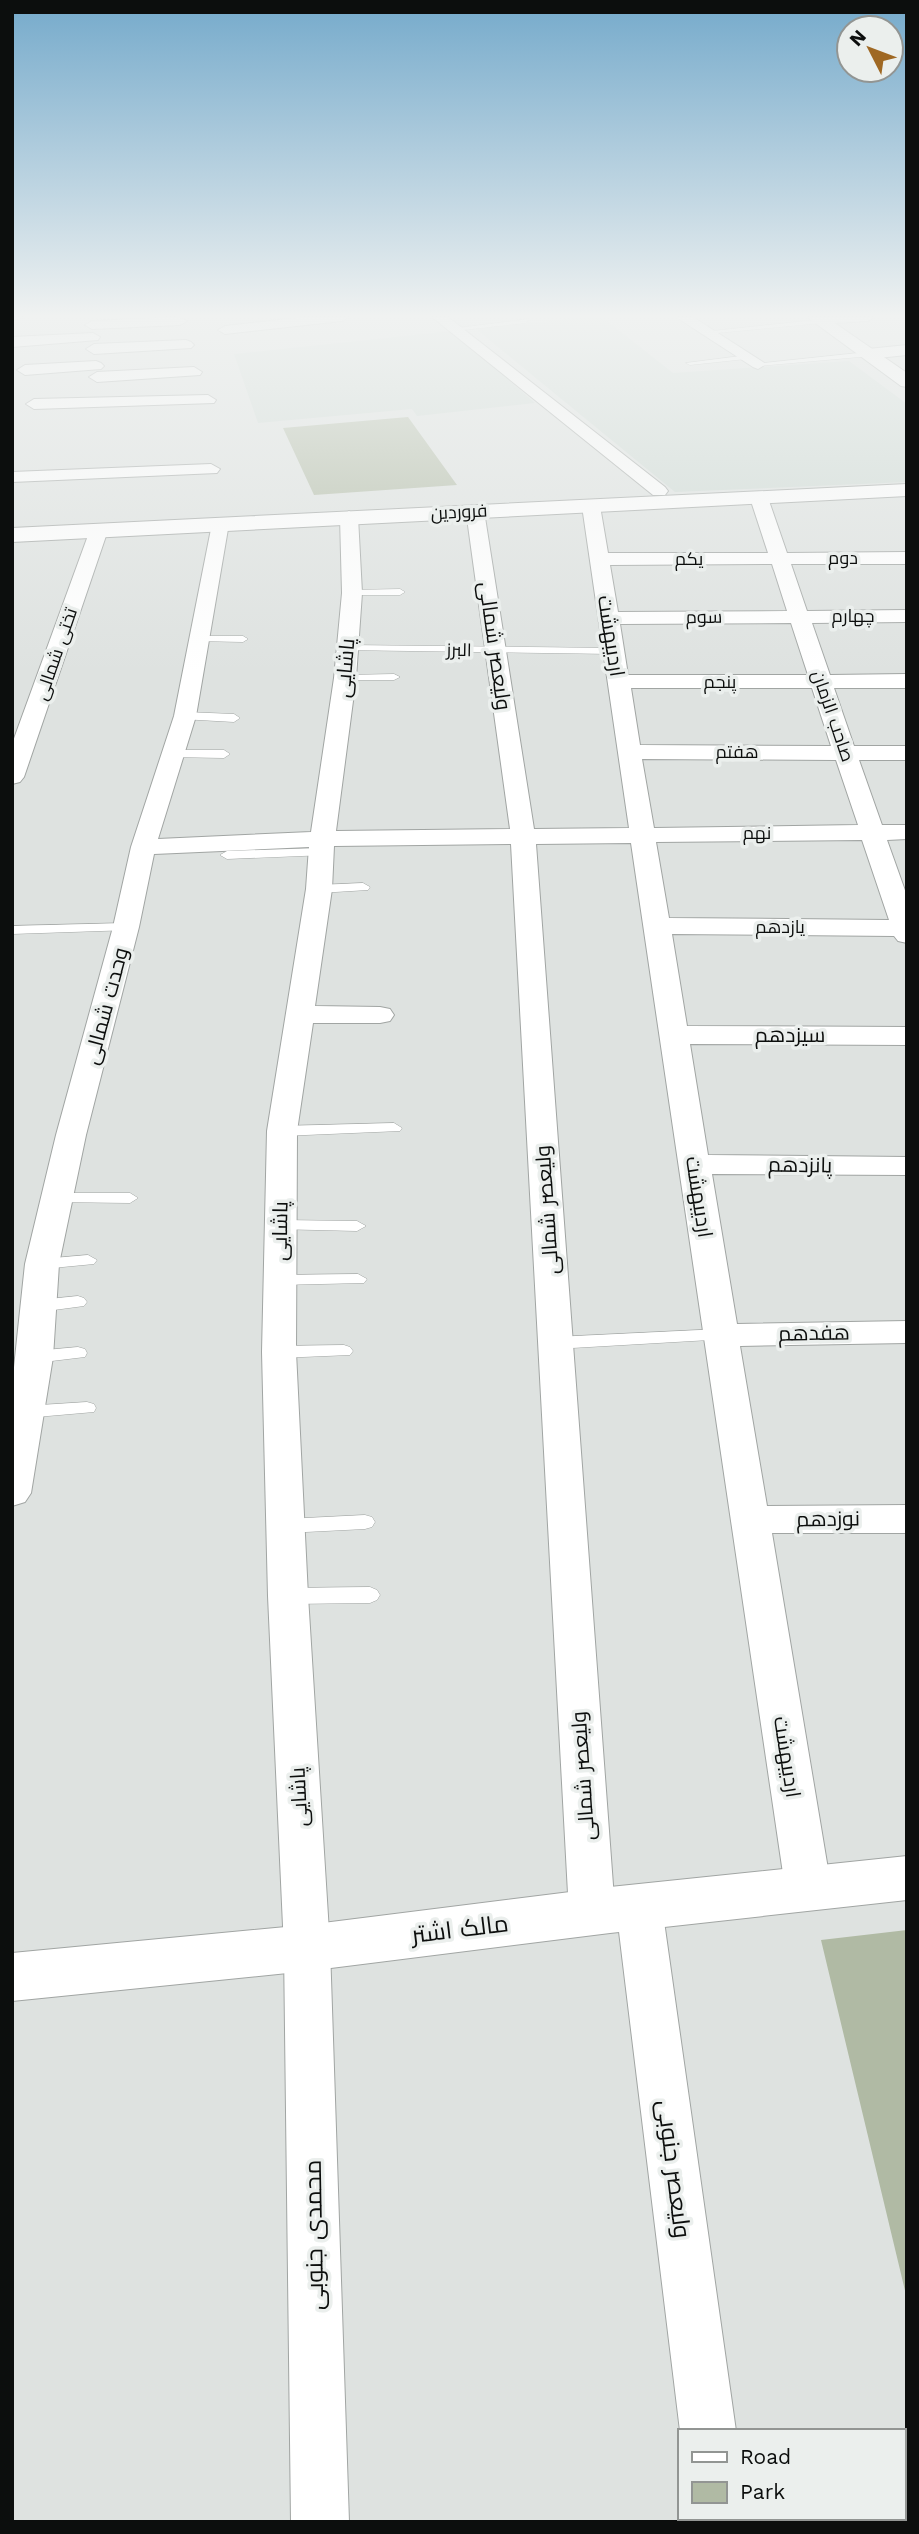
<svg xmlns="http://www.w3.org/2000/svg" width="919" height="2534" viewBox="0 0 919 2534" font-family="'Work Sans',Cairo,sans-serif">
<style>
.built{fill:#cdd9d3}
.green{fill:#b0baa4}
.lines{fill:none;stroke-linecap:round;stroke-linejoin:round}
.lane-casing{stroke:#a1a5a3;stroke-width:1}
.street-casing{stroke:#a1a5a3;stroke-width:2}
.secondary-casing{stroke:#a1a5a3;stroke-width:2}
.lane{fill:#fff;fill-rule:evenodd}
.street{fill:#fff;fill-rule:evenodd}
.secondary{fill:#fff;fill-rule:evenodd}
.labels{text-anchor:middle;stroke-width:7;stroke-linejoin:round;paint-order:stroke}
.far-street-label{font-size:18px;fill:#0c0e0d;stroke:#ebefed}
.street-label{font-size:21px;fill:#0c0e0d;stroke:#ebefed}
.near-street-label{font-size:24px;fill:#0c0e0d;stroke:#ebefed}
</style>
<rect width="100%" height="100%" fill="#dee2e0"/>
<path class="built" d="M587,317H602L673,373L849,361L907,404V482L675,492L476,329Z
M452,331L535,403L417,416L412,409L258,423L234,354Z"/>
<path class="green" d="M408,417L457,485L314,495L283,428Z
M907,1930V2299L821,1940Z"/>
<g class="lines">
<defs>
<path id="lane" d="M529,319L526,323L454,331L450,329Z
M825,319L822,323L707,334L703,332Z
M868,352L871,356L758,366L754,364Z
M749,355L746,359L690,365L686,363Z
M352,590L400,589L405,592L400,595H348L347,593Z
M200,636H243L248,639L243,642L196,641L195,639Z
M346,645L613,648L619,651L613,654L342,650L340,648Z
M345,675L394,674L400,677L394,680H341V676Z
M185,712L234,714L240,718L234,722L181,719V713Z
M172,750H224L230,754L224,758L168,757L166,754Z
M321,848L328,852L326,855L227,859L220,855L227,851Z
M363,883L370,887L368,890L319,893L312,889L319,885Z
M126,923L133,927L131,930L12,934V926Z
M394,1123L402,1128L400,1131L282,1136L274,1131L282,1126Z
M58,1193H130L138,1198L130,1203L52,1202L50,1198Z
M280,1220L357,1221L366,1226L357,1231L274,1229L271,1225L274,1221Z
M88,1255L97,1260L94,1264L42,1269L33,1264L42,1259Z
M358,1274L367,1279L364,1283L279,1285L270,1280L279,1275Z
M78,1296L84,1298L87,1302L84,1306L39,1312L30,1306L39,1300Z
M721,1329L730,1335L727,1339L555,1349L546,1343L555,1337Z
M344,1345L350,1347L353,1351L350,1355L279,1358L270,1352L279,1346Z
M78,1347L85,1349L87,1353L85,1357L35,1363L26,1357L35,1351Z
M87,1402L94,1404L96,1408L94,1412L25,1418L18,1416L15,1412L18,1408L25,1406Z
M365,1515L372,1517L375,1522L372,1527L365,1529L286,1533L279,1531L276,1526L279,1521L286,1519Z
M370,1587L377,1590L380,1595L377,1600L370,1603L288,1604L281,1601L278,1596L281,1591L288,1588Z"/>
<path id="street" d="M12,317H23L12,321Z
M177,317L187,321L180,325L92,329L85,325L92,321Z
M305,317H349L342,321L225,334L218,330L225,326Z
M432,317H448L665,487L668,491L665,495H653Z
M676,317H693L766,364L758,369L753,367Z
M821,317H875L868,321L817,324L815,321Z
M93,333L100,337L98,340L12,347V337Z
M186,340L191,342L194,345L191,348L94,354L86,349L94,344Z
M907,345V355L868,359L860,354L868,349Z
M96,361L101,363L104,366L101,369L25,375L17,370L25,365Z
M194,367L202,372L200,375L97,382L89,377L97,372Z
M208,395L216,400L214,403L34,409L26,404L34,399Z
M211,464L220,469L217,473L12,482V472Z
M759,493L768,498L787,553L907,552V564H791L807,611L907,610V622L812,623L830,675L907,674V688H834L854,746H907V760H859L882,825H907V839L887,840L907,896V943L898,941L894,936L672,934L687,1026L907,1027V1045L690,1044L708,1155L907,1157V1175L712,1174L737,1324L907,1321V1343L740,1346L767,1506L907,1505V1533H772L831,1887L824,1901L808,1906L792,1901L785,1887L631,843L536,844L615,1912L608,1926L592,1932L576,1926L569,1912L511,844L334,846L332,889L315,1006L380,1007L390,1009L394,1015L390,1021L380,1023H313L297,1131L296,1352L308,1596L330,1948L349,2522H291L284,1948L268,1596L262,1352L267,1131L306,889L309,847L154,854L139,927L86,1135L59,1264L53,1357L31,1493L25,1502L12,1506V1386L25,1264L56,1135L113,927L131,847L174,716L213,519H227L229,523L196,716L158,839L311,832L334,678L342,593L340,517L349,511L358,517L362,593L356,678L336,831L510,829L466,511L475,505L484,511L534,829L629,828L582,506L591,501L600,506L608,553H768L750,498ZM772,564L787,611L618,612L610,565ZM791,623L808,675H628L620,624ZM631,688H812L831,746L640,745ZM642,759L836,760L858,825L654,828ZM862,840L889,920L669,918L656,842Z
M99,524L108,530L24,777L20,782L12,784V744L90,530Z
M639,1888L655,1893L662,1907L736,2431H680L616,1907L623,1893Z
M690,2518H748L749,2522H691Z"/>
<path id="secondary" d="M807,317H826L907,373V387L901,386Z
M907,484V496L12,542V528Z
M907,1856V1900L610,1933L307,1971L12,2001V1953L307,1925L610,1887Z"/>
</defs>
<use href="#lane" class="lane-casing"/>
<use href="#street" class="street-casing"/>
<use href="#secondary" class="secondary-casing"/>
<use href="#lane" class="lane"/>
<use href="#street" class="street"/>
<use href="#secondary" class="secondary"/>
</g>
<linearGradient id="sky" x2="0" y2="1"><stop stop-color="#75aacb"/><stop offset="0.47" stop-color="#f0f2f1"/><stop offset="1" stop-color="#f0f2f1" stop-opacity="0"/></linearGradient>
<rect width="919" height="672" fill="url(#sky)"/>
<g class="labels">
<g class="far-street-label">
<text transform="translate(459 512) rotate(-3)" y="6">فروردین</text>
<text x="843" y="564">دوم</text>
<text x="689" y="565">یکم</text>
<text x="853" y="622">چهارم</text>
<text transform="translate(704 617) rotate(-1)" y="6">سوم</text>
<text transform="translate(459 650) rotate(1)" y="6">البرز</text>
<text transform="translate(56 654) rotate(-71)" y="6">تختی شمالی</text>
<text x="720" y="688">پنجم</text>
<text transform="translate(833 716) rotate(71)" y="6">صاحب الزمان</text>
<text x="737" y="758">هفتم</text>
<text x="757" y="839">نهم</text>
<text x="780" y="933">یازدهم</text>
</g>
<g class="street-label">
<text transform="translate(611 636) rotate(81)" y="7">اردیبهشت</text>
<text transform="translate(495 646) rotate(82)" y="7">ولیعصر شمالی</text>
<text transform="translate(345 668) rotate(-85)" y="7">پاشایی</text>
<text transform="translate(106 1006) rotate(-75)" y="7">وحدت شمالی</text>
<text x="790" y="1042">سیزدهم</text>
<text transform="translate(800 1165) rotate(1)" y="7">پانزدهم</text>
<text transform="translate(699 1197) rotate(81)" y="7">اردیبهشت</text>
<text transform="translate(547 1210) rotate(-94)" y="7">ولیعصر شمالی</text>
<text transform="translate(280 1231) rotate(-89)" y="7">پاشایی</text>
<text transform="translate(814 1333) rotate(-1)" y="7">هفدهم</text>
<text transform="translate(828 1519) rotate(-1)" y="7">نوزدهم</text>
<text transform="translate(787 1757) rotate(81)" y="7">اردیبهشت</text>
<text transform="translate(583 1776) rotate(-94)" y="7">ولیعصر شمالی</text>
<text transform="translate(299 1797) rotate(-93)" y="7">پاشایی</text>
</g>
<g class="near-street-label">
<text transform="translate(460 1929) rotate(-7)" y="8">مالک اشتر</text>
<text transform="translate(674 2169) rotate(83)" y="8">ولیعصر جنوبی</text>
<text transform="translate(314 2235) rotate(-91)" y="8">محمدی جنوبی</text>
</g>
</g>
<rect width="919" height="2534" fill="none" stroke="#0c0e0d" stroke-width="28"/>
<rect x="678" y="2429" width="228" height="91" fill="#ebefed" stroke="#929593" stroke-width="2"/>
<rect x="692" y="2452" width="35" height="10" fill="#ffffff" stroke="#929593" stroke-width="2"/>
<text x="740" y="2464" font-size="21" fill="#0c0e0d">Road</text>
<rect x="692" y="2482" width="35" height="21" fill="#b0baa4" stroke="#929593" stroke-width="2"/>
<text x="740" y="2499" font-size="21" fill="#0c0e0d">Park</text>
<g transform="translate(870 49) rotate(312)"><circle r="33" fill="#ebefed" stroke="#929593" stroke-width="2"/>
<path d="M0-5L12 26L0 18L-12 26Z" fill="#9f6823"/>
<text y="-10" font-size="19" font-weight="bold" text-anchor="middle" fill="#0c0e0d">N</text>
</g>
</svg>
